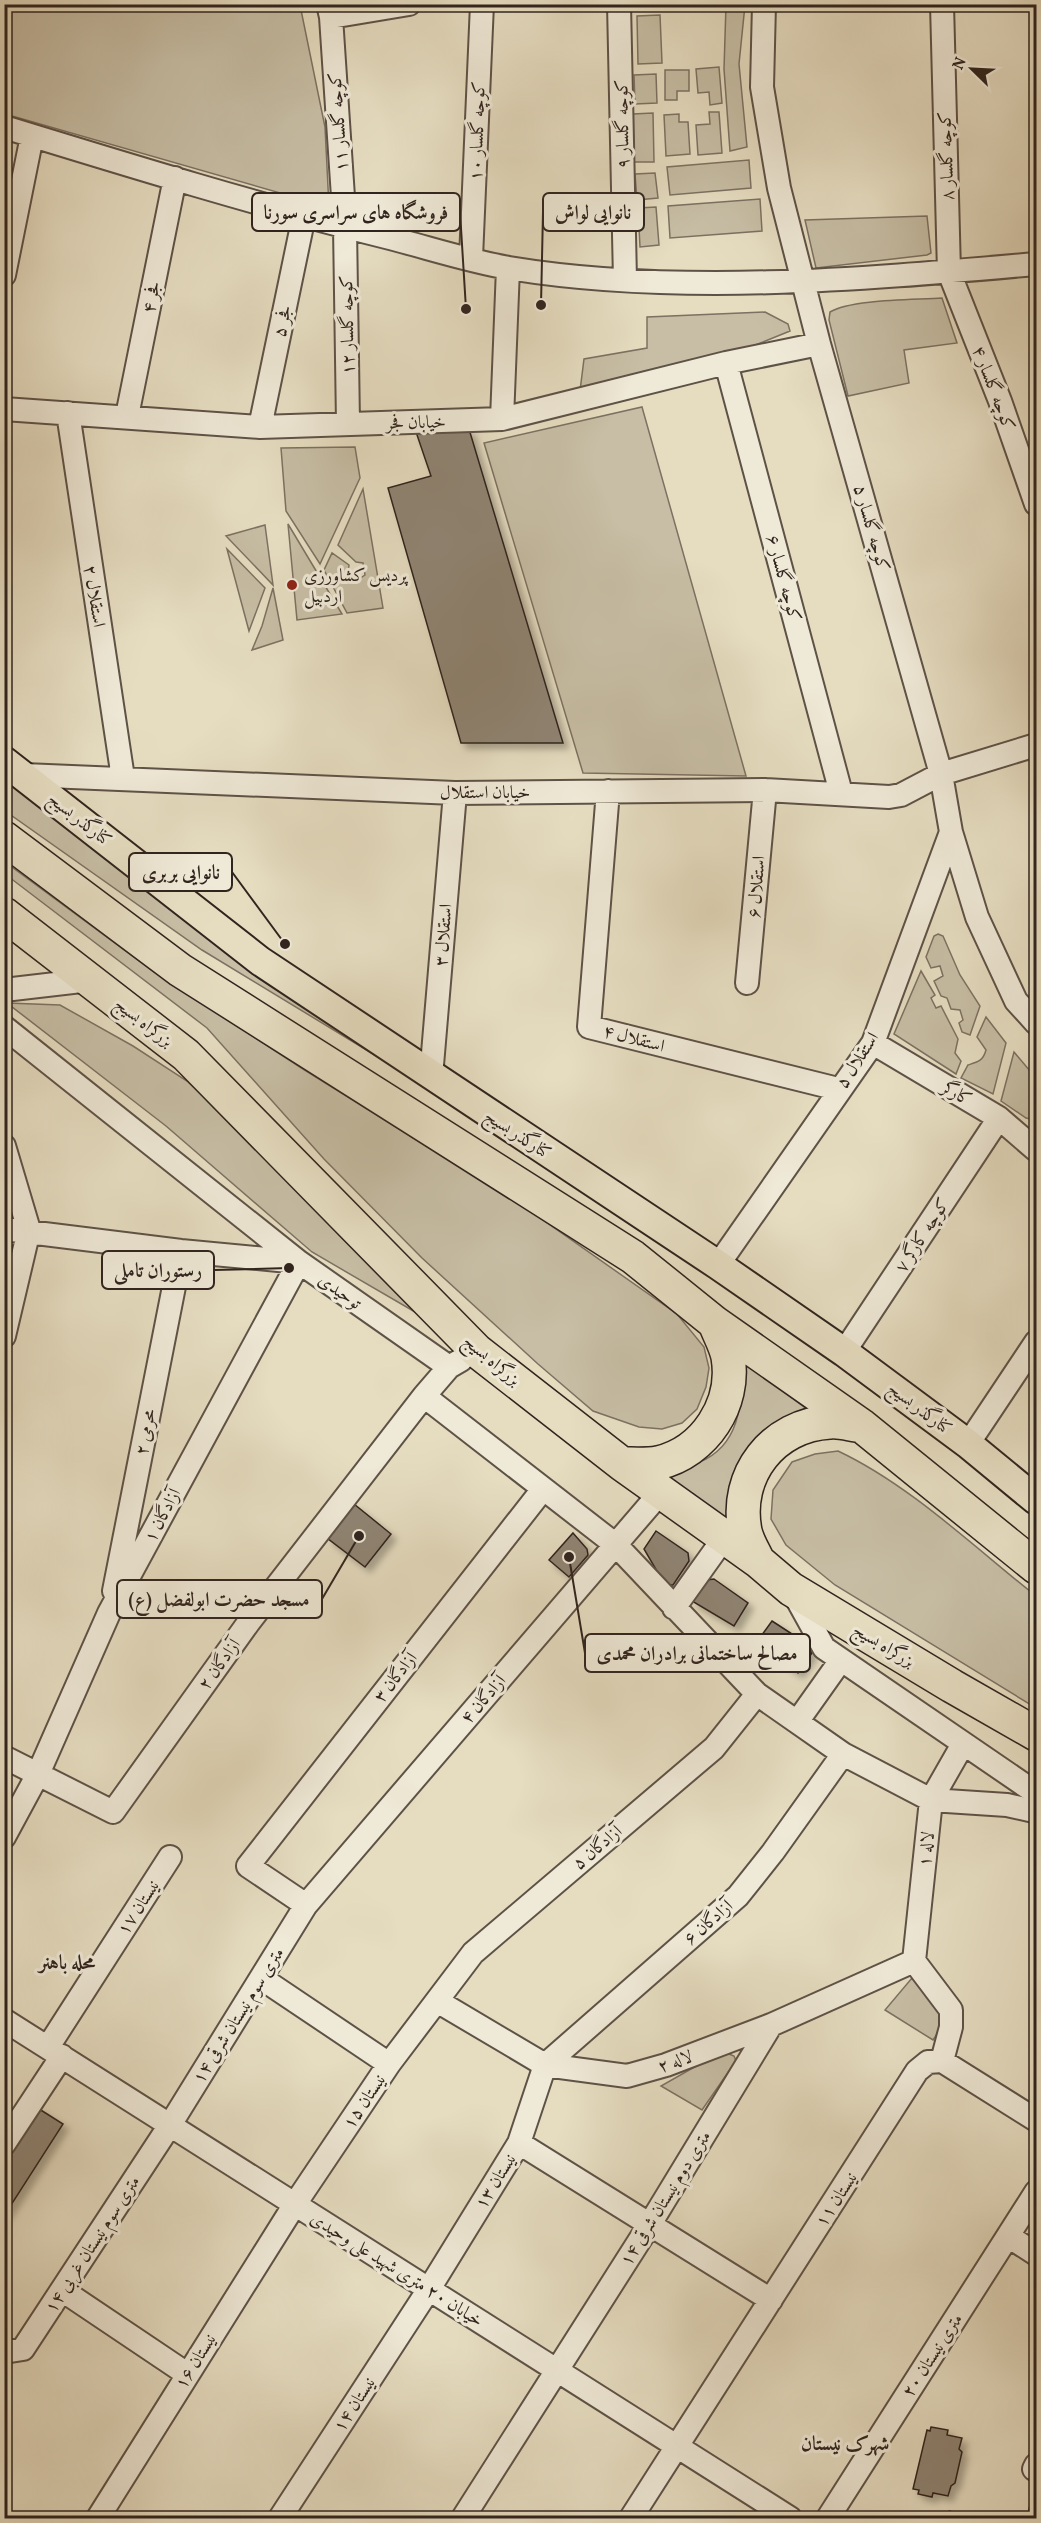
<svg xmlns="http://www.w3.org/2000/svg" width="1041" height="2523" viewBox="0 0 1041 2523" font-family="Vollkorn,Amiri,serif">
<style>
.green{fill:#c7bea5;stroke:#7c7162;stroke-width:1.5}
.building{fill:#8f8473;stroke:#30241e;stroke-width:1.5;filter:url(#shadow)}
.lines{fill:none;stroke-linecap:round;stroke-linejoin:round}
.minor-casing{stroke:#5e5247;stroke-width:26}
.major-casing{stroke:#30241e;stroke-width:32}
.highway-casing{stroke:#30241e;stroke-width:36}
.minor{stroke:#efe9d7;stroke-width:22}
.major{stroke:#e6ddc1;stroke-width:28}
.highway{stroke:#e6ddc1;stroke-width:33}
.poi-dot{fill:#8f2418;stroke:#efe9d7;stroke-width:2}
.labels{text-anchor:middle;stroke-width:6;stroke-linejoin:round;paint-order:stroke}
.street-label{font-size:18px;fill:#30241e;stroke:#efe9d7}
.poi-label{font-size:18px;fill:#30241e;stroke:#efe9d7;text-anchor:start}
.neighbourhood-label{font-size:20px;font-weight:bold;fill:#30241e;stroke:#efe9d7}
.leader{fill:none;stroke:#30241e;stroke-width:2}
.callout-dot{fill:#30241e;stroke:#efe9d7;stroke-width:2}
.callout{fill:#efe9d7;stroke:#30241e;stroke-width:2}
.callout-label{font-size:20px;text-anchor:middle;font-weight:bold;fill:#30241e}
</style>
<defs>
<filter id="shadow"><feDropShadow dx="5.5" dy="5.5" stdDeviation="3" flood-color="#0004"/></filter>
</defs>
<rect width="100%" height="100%" fill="#e6ddc1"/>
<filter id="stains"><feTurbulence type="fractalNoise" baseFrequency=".00333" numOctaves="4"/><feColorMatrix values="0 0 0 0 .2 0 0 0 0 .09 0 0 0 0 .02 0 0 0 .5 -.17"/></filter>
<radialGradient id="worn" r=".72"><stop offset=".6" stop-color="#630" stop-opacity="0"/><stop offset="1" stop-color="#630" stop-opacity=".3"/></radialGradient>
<path class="green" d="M4,5H300L325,127L329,207L5,114Z
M726,5H745L739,64L747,147L730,151L724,69Z
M660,15L662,63L638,64L637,16Z
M719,67L722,103L710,105L709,92L698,93L696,69Z
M665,70H689V91H677V100H665Z
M656,74L657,103L635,104L634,75Z
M709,112H719L722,153L698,155L696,125L710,124Z
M653,113L654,162H634L633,114Z
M679,114V122H688L690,154L666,156L664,115Z
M749,160L751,188L670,195L667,167Z
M655,173L658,198L637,200L635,174Z
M760,199L762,231L670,238L668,206Z
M656,207L659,245L640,247L638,208Z
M927,216L931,253L927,255L816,268L805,220Z
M942,298L957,343L904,350L909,383L848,396L829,320L830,312C851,299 915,300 942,298Z
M765,312L788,324L790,331L743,350L580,391L584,359L647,348V317Z
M642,407L746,776L583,773L484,443Z
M355,447L360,478L320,564L286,511L281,448Z
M363,489L383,608L347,613L324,570L332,553L349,565L348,572L352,577L359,579L365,575L363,563L356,562L338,545Z
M288,524L342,614L297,620Z
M265,525L273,585L226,536Z
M227,549L265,588L249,631Z
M273,588L283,640L252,650L262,626Z
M4,774L406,1074L202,950L8,813L5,808Z
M5,862L154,972L303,1069L526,1208L677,1314L704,1347L709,1368L706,1387L697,1409L682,1423L662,1429L639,1427L593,1411L538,1364L422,1258L324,1159L207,1028L5,874Z
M938,934L943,936L960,975L980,1006L970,1035L962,1032L959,1023L963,1020L960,1010L951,1009L947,998L941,996L934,981L943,976L940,966L931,968L926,957L934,936Z
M921,971L935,995L931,998L936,1008L941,1006L958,1039L955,1053L961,1061L956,1074L894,1034Z
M7,1003L60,1005L133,1046L187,1081L274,1160L343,1239L434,1323L312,1252L166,1126Z
M986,1017L1006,1043L993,1094L961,1078L968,1065C978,1062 983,1061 986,1050L977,1037Z
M1014,1052L1036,1078L1035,1120L1026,1118L1001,1101Z
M741,1359L812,1413C802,1415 790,1416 780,1420C736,1441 737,1482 731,1525L661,1472C675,1468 693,1466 706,1459C743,1439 742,1396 741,1359Z
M838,1451C910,1485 974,1547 1036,1596V1708L835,1585L786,1545L771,1519L773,1490L792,1462L815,1454Z
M912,1978C930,1995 951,2016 933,2040L885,2010Z
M724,2052L734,2056L736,2061L702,2110L661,2086L719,2053Z"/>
<path class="building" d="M469,429L563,743H461L388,488L431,476L416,432Z
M354,1504L391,1534L365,1567L327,1538Z
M656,1531L688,1553L689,1561L673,1585H665L644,1549Z
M573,1533L587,1549L588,1555L569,1577L549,1560Z
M714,1579L748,1603L734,1626L692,1601L706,1580Z
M772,1621L809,1645L812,1653L798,1673L756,1643Z
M36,2107L63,2124L4,2216V2156Z
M931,2427L948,2430L947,2435L962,2438L959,2449L962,2452L955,2483L951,2486L948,2496L933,2493L932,2497L918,2494L919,2490L913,2489L927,2430L930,2431Z
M1036,2493V2518H1027L1032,2496L1035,2497Z
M949,2511L966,2515L965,2518H944Z"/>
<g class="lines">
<defs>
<path id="minor" d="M328,4L331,17L345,227L348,423
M619,4L625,280
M764,4L762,87L779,188L819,344L941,774L951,832L977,917L1016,1001L1036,1023
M942,4L949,272L1000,401L1036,504
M331,17L409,4
M4,127C131,166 258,205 386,237C426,247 468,261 509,268C680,296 865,279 1036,264
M471,258L482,4
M4,275L32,136
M726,363L841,793
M4,409L260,427L502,419L726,363L819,344
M68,413L123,778
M127,416L175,178
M502,419L508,268
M260,427L304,216
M24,775L455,793L765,790L889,797L901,795L941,774L1036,745
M608,791L589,1027L838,1089
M747,983L765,790
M4,990L90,980
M4,1027L299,1262L109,1613L38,1774L4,1837
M873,1043L999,1118L1036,1150
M431,1077L455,793
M4,1146L29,1230L4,1336
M4,1229L181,1251L299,1262L449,1367L461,1360
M718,1265L873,1043L951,832
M844,1352L999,1118
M449,1367L424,1396L616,1545L757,1694L843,1754L931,1800L1007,1805L1034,1811L1036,1806
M968,1444L1036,1342
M114,1591L181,1251
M793,1592L824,1648L1036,1793
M674,1608L724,1538
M797,1722L841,1660
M4,1757L113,1812L249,1622L424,1396
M306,1905L248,1866L543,1489
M914,1961L931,1800L963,1744
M261,1978L389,2064
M437,2001L545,2065L627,2076L666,2065L771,2025L914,1961
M4,2020L790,2518
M48,2047L170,1857
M942,2061L1036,2120
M519,2143L771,2300
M4,2144L62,2056
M1008,2236L1036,2254
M62,2290L187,2374
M4,2352L23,2349L170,2125L306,1905L660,1493
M1034,2469L1036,2465
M98,2518L295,2204L389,2064L473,1953L714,1748L757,1694
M280,2518L429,2289L519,2143L545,2065L738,1896L773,1852L843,1754
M463,2518L650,2224L771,2025
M631,2518L917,2071L928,2062L942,2061L951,2027V2010L914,1961
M828,2518L1036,2192"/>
<path id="major" d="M4,761L260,961L718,1265L844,1352L968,1444L1036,1500"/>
<path id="highway" d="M4,838L180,970L633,1257L715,1323L862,1426L1036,1567
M4,914L186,1055L477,1351L622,1464L758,1561L791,1589L952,1686L1036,1734
M622,1464C633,1464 647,1465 658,1463C705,1452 736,1404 728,1357C726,1346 719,1334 715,1323
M758,1561C754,1552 747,1541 745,1531C734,1475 773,1425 830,1422C840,1421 852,1425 862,1426"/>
</defs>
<use href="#minor" class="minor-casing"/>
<use href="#major" class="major-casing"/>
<use href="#highway" class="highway-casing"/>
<use href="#minor" class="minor"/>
<use href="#major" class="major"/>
<use href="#highway" class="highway"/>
</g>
<circle class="poi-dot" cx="292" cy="585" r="6"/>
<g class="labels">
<g class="street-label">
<text transform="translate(338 122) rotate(-94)" y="6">کوچه گلسار ۱۱</text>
<text transform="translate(622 124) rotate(-91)" y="6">کوچه گلسار ۹</text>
<text transform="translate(477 131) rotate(-88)" y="6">کوچه گلسار ۱۰</text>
<text transform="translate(946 156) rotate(-92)" y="6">کوچه گلسار ۸</text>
<text transform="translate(151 297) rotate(-79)" y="6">فجر ۴</text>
<text transform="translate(282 321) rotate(-78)" y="6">فجر ۵</text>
<text transform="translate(347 325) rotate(-91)" y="6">کوچه گلسار ۱۲</text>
<text transform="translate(994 388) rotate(69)" y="6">کوچه گلسار ۴</text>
<text transform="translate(416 422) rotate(-1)" y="6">خیابان فجر</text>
<text transform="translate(872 528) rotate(74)" y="6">کوچه گلسار ۵</text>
<text transform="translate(784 578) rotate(75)" y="6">کوچه گلسار ۶</text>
<text transform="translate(95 596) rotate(81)" y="6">استقلال ۲</text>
<text x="485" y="798">خیابان استقلال</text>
<text transform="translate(80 819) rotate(38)" y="6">کنارگذر بسیج</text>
<text transform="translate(756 887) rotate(-85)" y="6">استقلال ۶</text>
<text transform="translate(443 935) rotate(-85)" y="6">استقلال ۳</text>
<text transform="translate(144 1022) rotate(38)" y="6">بزرگراه بسیج</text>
<text transform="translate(634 1038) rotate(15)" y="6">استقلال ۴</text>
<text transform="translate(857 1060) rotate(-57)" y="6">استقلال ۵</text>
<text transform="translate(957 1093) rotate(31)" y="6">کارگر</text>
<text transform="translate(518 1134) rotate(33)" y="6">کنارگذر بسیج</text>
<text transform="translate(922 1235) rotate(-57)" y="6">کوچه کارگر ۷</text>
<text transform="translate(340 1291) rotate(35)" y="6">توحیدی</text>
<text transform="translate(492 1360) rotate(40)" y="6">بزرگراه بسیج</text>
<text transform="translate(920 1408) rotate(37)" y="6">کنارگذر بسیج</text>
<text transform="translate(145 1432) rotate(-79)" y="6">محرمی ۲</text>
<text transform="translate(162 1515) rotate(-62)" y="6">آزادگان ۱</text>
<text transform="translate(884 1645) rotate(31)" y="6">بزرگراه بسیج</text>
<text transform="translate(219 1664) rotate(-54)" y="6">آزادگان ۲</text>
<text transform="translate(395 1677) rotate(-52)" y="6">آزادگان ۳</text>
<text transform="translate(483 1699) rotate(-49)" y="6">آزادگان ۴</text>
<text transform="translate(597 1847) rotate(-40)" y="6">آزادگان ۵</text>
<text transform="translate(926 1849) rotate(-84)" y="6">لاله ۱</text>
<text transform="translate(138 1907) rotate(-57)" y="6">نیستان ۱۷</text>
<text transform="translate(708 1922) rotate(-41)" y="6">آزادگان ۶</text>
<text transform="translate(238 2015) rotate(-58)" y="6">۱۴ متری سوم نیستان شرقی</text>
<text transform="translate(675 2061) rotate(-19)" y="6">لاله ۲</text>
<text transform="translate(364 2101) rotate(-56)" y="6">نیستان ۱۵</text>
<text transform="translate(495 2181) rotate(-58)" y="6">نیستان ۱۳</text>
<text transform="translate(665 2198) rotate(-58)" y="6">۱۴ متری دوم نیستان شرقی</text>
<text transform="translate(836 2199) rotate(-57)" y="6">نیستان ۱۱</text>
<text transform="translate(92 2244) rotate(-57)" y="6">۱۴ متری سوم نیستان غربی</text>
<text transform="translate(397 2269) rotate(32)" y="6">خیابان ۲۰ متری شهید علی وحیدی</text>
<text transform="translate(932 2355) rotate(-57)" y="6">۲۰ متری نیستان</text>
<text transform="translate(195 2361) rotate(-58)" y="6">نیستان ۱۶</text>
<text transform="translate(354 2404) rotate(-57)" y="6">نیستان ۱۴</text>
</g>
<g class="poi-label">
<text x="304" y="581">پردیس کشاورزی<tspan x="304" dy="21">اردبیل</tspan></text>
</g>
<g class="neighbourhood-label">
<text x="67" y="1969">محله باهنر</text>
<text x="845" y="2450">شهرک نیستان</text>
</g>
</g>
<path class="leader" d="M541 305L543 212M466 309L460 212M285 944L232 872M289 1268L214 1270M359 1536L322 1599M569 1557L585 1653"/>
<g class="callout-dot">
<circle cx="541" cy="305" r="6"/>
<circle cx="466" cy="309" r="6"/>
<circle cx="285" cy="944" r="6"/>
<circle cx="289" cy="1268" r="6"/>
<circle cx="359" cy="1536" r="6"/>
<circle cx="569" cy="1557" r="6"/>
</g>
<g class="callout">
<rect x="543" y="193" width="101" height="38" rx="6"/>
<rect x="252" y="193" width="208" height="38" rx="6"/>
<rect x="129" y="853" width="103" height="38" rx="6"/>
<rect x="102" y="1251" width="112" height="38" rx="6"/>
<rect x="117" y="1580" width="205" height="38" rx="6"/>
<rect x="585" y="1634" width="225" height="38" rx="6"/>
</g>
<g class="callout-label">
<text x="593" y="219">نانوایی لواش</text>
<text x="356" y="219">فروشگاه های سراسری سورنا</text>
<text x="181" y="879">نانوایی بربری</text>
<text x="158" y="1277">رستوران تاملی</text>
<text x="219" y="1606">مسجد حضرت ابولفضل (ع)</text>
<text x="697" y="1660">مصالح ساختمانی برادران محمدی</text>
</g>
<rect width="1041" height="2523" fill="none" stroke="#e6ddc1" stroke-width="24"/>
<rect x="6" y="6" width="1029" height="2511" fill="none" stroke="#30241e" stroke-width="3"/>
<rect x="12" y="12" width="1017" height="2499" fill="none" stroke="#30241e" stroke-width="1.5"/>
<g transform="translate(972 69) rotate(294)" stroke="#efe9d7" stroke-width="4.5" paint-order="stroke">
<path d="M0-4.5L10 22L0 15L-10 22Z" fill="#30241e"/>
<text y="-9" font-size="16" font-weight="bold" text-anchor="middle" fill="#30241e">N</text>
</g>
<rect width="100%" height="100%" filter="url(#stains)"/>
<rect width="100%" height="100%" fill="url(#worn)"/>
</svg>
